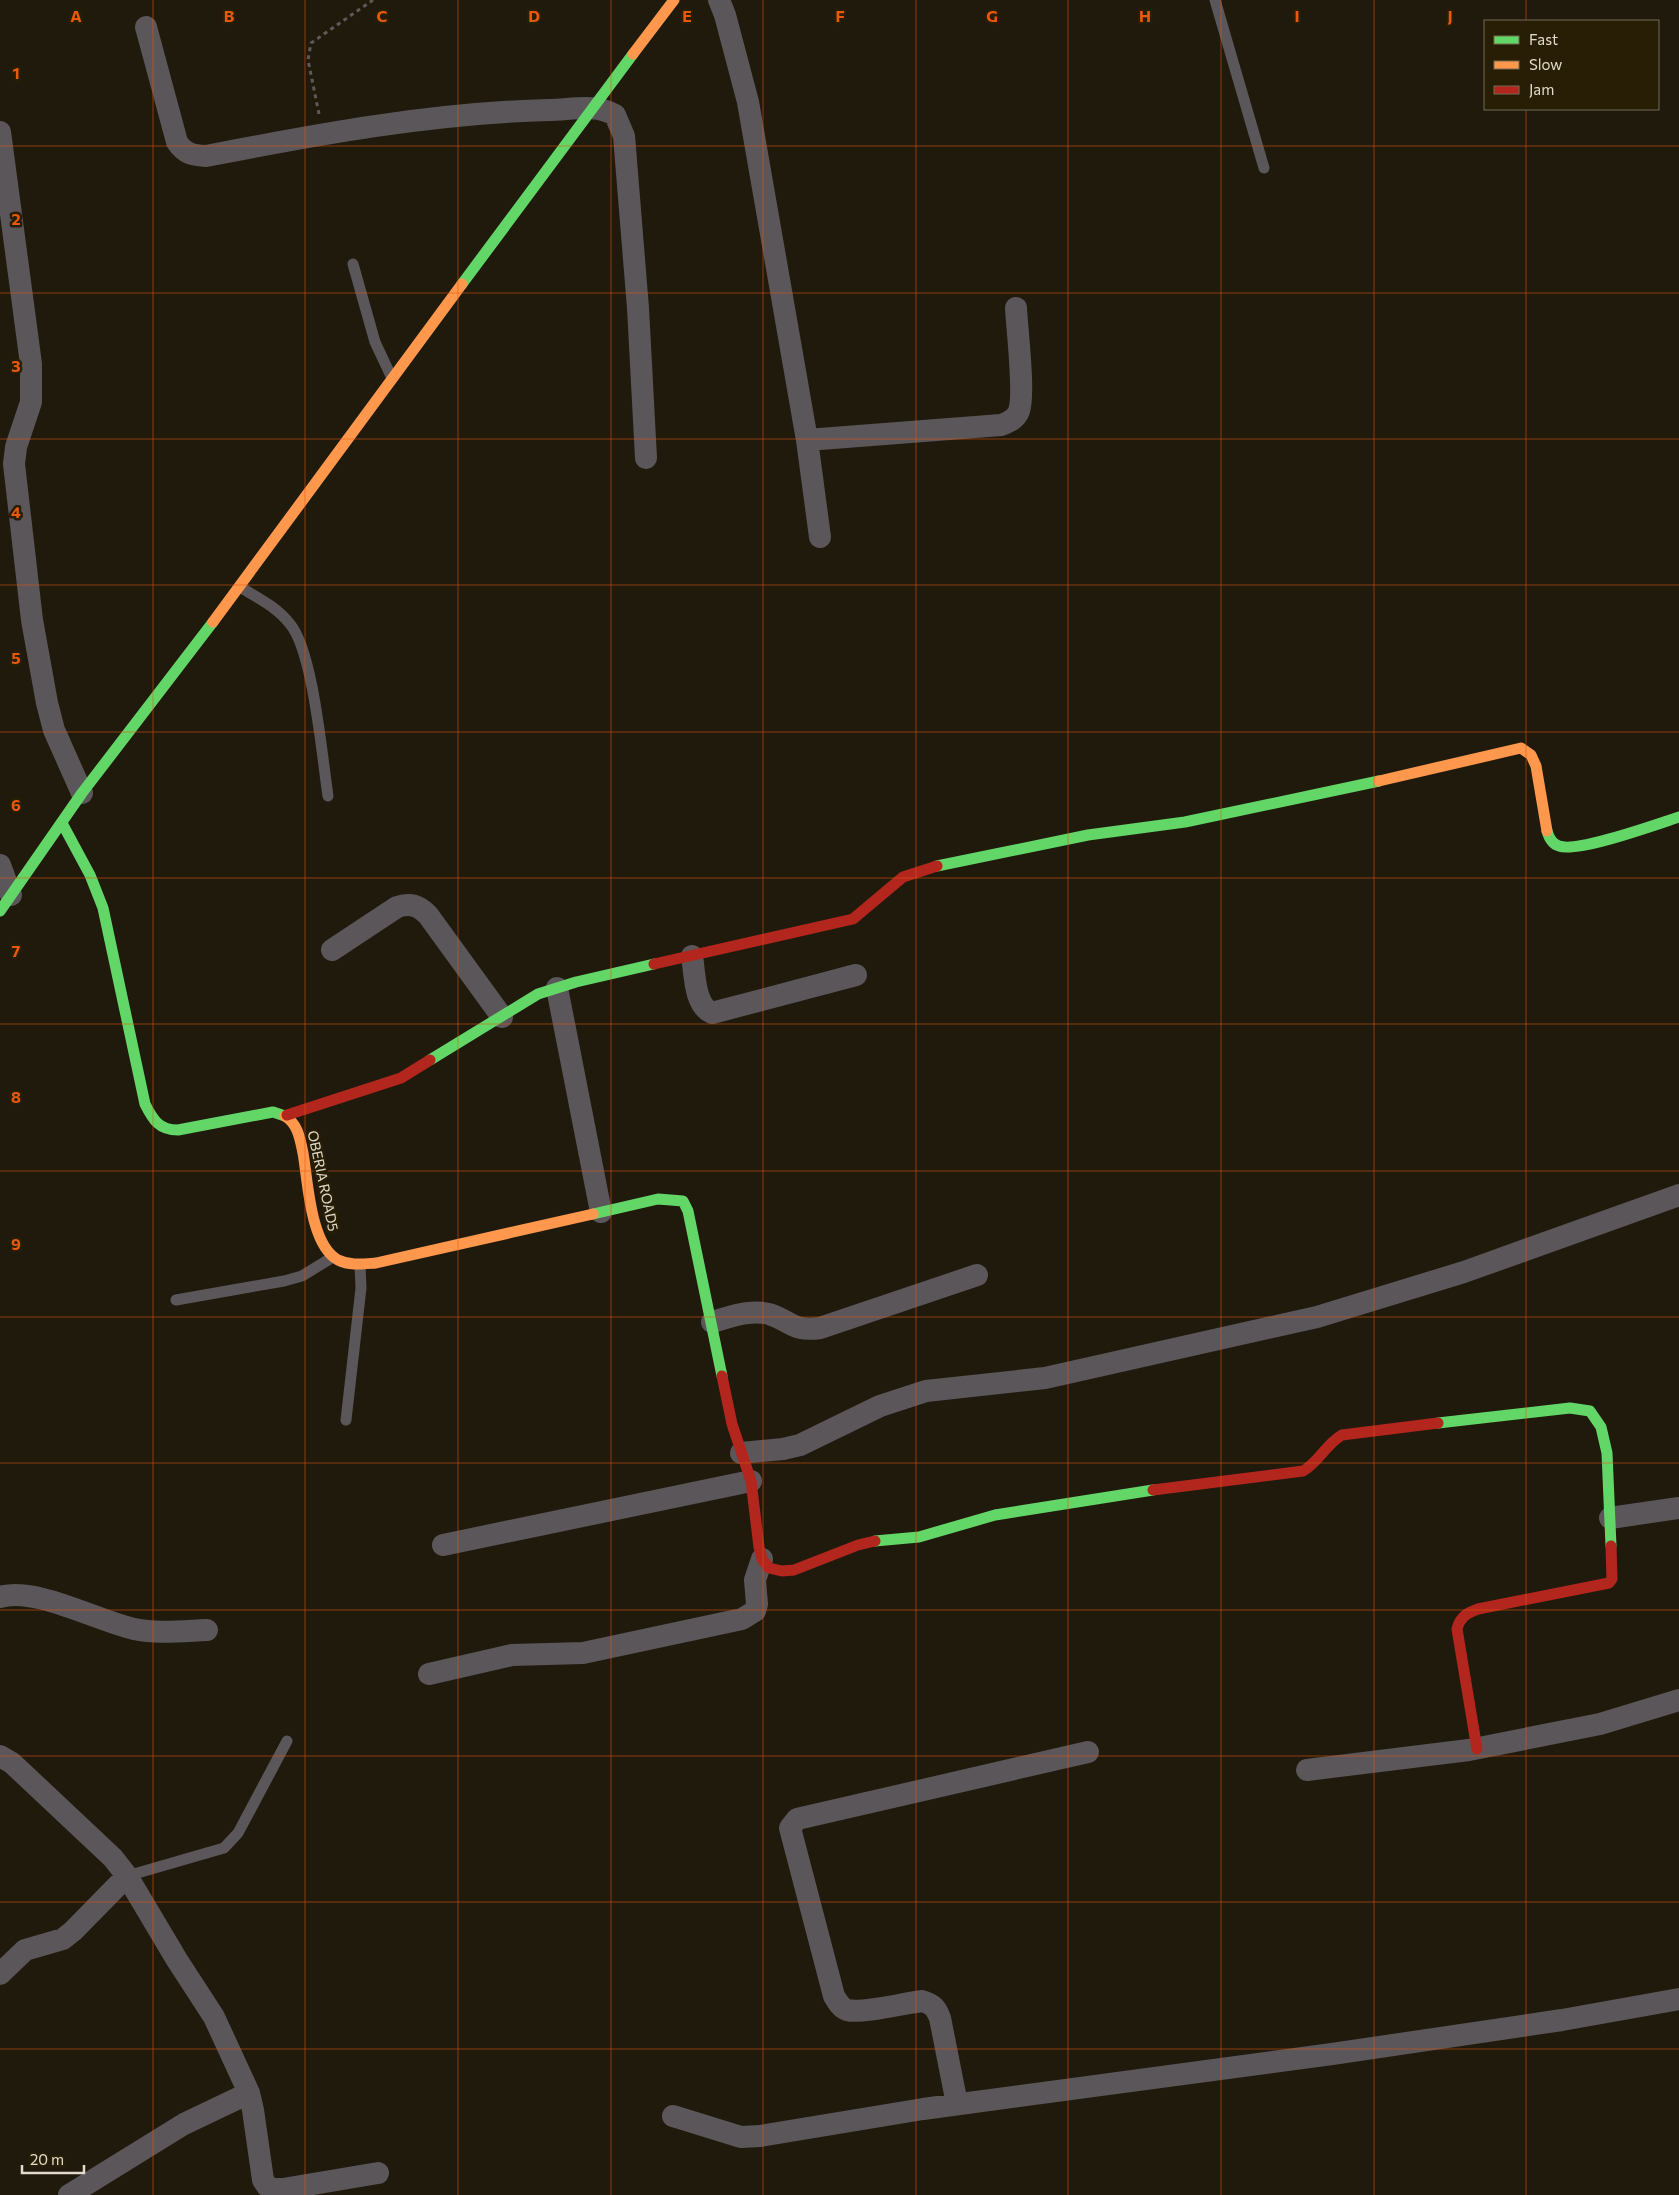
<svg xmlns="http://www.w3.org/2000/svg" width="1679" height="2195" viewBox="0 0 1679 2195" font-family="Commissioner,sans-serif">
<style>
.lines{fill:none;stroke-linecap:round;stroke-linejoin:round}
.path{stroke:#5d5958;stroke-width:3;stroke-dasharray:4 4;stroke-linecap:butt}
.lane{stroke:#5b565a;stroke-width:11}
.street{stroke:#5b565a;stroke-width:22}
.fast{stroke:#63d668;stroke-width:11}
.slow{stroke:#ff974d;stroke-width:11}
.jam{stroke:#b3261e;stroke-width:11}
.grid{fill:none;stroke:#e8590c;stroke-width:1;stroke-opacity:0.55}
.labels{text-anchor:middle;stroke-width:5;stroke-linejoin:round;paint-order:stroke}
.street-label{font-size:14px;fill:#e2dbcc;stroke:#281e05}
.grid-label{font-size:16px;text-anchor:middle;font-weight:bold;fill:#e8590c;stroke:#281e05;stroke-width:5;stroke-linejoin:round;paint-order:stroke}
</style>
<rect width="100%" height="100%" fill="#201a0d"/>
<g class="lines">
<path class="path" d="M319,114L308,60L311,43L373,0"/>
<path class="lane" d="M1215,0L1264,168
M353,264L375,342L391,376
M240,587C258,598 277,607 290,624C313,651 322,756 328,796
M176,1300L284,1281L302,1276L333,1257
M346,1420L361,1288L360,1265
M127,1876L224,1848L238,1833L287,1741"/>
<path class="street" d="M719,0L725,15L748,102L807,440L820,537
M146,27L177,142C185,154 192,155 206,156C319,134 433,113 548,110C571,110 595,103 615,115L624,136L638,308L646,458
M0,132L31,364V402L16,447L14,464L32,620L47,703L54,730L82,793
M807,440L1001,425C1009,422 1016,419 1019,411C1025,394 1017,329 1016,308
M0,865L11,895
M332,950L397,907C411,903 418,905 428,915L502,1017
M692,956C695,974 694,1005 712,1013L856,975
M557,988L601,1212
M712,1322C730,1317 751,1309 769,1314C791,1321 793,1332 820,1328L977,1275
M741,1453L783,1449L800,1445L880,1406L926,1391L1045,1378L1317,1317L1464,1272L1679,1195
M1610,1518L1679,1508
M443,1545L751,1481
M0,1597C34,1586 98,1621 134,1629C157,1634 183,1631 207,1630
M429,1674L512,1655L583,1653L742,1619L755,1611L757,1604L755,1580L762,1559
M0,1756L12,1763L113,1858L127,1876L177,1960L214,2017L249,2093L253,2110L263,2180L267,2186L273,2189H283L378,2173
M1307,1770L1469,1750L1600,1724L1679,1700
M0,1974L25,1950L63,1939L73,1931L127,1876
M957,2104L940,2018C936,2008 933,2004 922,2001C905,2003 862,2014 847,2010C841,2008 837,2001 834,1996L790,1828L797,1819L1088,1752
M673,2116L741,2137L760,2136L923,2109L1332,2054L1562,2020L1679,1999
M69,2195L184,2124L249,2093"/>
<path class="fast" d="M462,284L633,54
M62,823L90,875L103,908L145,1104C153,1120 159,1130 178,1130L273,1112L285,1116
M1547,831C1549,838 1552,844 1559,846C1578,853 1657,824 1679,817
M937,866L1088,835L1185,822L1379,781
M0,911L82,793L213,622
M430,1060L538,994L576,982L654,964
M593,1214L658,1199L683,1201L688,1211L722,1376
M1438,1423L1570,1408L1590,1411L1601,1427L1607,1453L1611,1546
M875,1541L919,1537L995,1515L1153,1490"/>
<path class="slow" d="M633,54L674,0
M213,622L462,284
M1379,781L1521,748L1531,755L1536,766L1547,831
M285,1116C298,1124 300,1139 303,1153C308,1181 310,1245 338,1260C350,1266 363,1264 376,1263L593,1214"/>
<path class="jam" d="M654,964L853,919L903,877L937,866
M287,1115L401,1078L430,1060
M722,1376L732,1424L751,1481L759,1547L762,1559L769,1568L782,1571L794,1570L858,1545L875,1541
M1153,1490L1303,1471C1319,1462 1326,1444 1342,1435L1438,1423
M1477,1749L1457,1629C1460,1617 1467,1613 1478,1609L1609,1583L1612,1579L1611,1546"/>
</g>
<path class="grid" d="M153,0V2195M305,0V2195M458,0V2195M611,0V2195M763,0V2195M916,0V2195M1068,0V2195M1221,0V2195M1374,0V2195M1526,0V21M1526,109V2195M0,146H1679M0,293H1679M0,439H1679M0,585H1679M0,732H1679M0,878H1679M0,1024H1679M0,1171H1679M0,1317H1679M0,1463H1679M0,1610H1679M0,1756H1679M0,1902H1679M0,2049H1679"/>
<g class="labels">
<g class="street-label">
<text transform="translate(323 1181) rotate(78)" y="5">OBERIA ROAD5</text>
</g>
</g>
<g class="grid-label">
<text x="76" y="22">A</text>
<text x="229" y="22">B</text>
<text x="382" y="22">C</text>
<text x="534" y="22">D</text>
<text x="687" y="22">E</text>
<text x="840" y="22">F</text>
<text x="992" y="22">G</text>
<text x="1145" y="22">H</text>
<text x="1297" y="22">I</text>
<text x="1450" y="22">J</text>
<text x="16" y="79">1</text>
<text x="16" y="225">2</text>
<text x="16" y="372">3</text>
<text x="16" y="518">4</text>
<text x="16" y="664">5</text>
<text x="16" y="811">6</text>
<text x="16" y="957">7</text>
<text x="16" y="1103">8</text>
<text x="16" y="1250">9</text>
</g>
<rect x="1484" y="20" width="175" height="90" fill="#281e05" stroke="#726a55"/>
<rect x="1494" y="36" width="25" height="8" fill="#63d668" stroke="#726a55"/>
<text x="1529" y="45" font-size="15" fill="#e2dbcc">Fast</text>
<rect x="1494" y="61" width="25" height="8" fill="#ff974d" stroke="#726a55"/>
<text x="1529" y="70" font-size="15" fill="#e2dbcc">Slow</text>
<rect x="1494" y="86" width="25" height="8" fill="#b3261e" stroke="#726a55"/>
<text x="1529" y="95" font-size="15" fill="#e2dbcc">Jam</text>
<path d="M22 2165v8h62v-8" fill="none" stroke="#e2dbcc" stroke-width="2.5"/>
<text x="30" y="2165" font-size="15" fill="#e2dbcc" stroke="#281e05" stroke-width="4" paint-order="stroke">20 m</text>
</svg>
